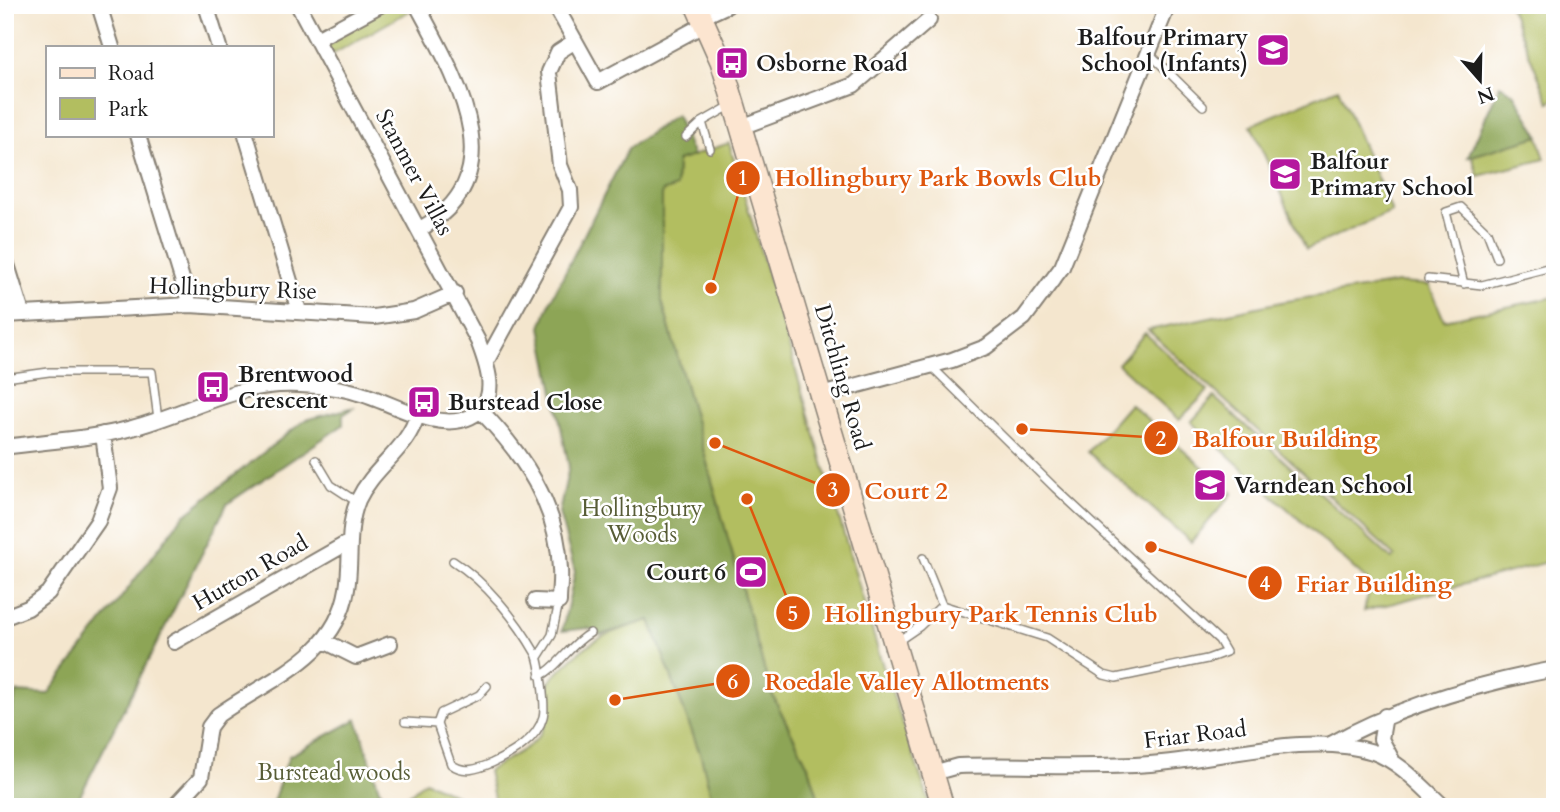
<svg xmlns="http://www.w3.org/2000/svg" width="1560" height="812" viewBox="0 0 1560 812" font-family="Cardo,serif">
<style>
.green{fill:#b2be60;stroke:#676d3e;stroke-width:2}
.forest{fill:#8da556;stroke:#546039;stroke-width:2}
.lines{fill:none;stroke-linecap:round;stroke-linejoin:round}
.lane-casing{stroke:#888175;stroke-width:10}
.street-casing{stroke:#888175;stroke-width:18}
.secondary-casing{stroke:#888175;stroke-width:24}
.lane{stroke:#fff;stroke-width:7}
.street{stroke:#fff;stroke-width:14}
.secondary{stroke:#fce5d0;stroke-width:21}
.labels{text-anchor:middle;stroke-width:5;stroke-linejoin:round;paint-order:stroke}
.poi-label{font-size:23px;font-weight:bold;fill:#1c1c1c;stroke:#fff;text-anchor:start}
.street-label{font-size:23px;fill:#1c1c1c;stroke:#fff}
.park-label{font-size:23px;fill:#585d37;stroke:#fff}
.leader{fill:none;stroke:#de560d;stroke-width:2.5}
.callout-dot{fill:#de560d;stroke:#fff;stroke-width:2.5}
.mark-label{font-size:21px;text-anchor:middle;font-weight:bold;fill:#fff}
.callout-label{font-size:24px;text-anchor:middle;font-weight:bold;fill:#de560d;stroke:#fff;stroke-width:5;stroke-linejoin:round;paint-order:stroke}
</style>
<rect width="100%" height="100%" fill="#fff"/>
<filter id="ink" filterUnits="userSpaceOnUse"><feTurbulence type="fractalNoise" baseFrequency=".0143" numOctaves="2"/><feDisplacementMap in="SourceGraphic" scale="14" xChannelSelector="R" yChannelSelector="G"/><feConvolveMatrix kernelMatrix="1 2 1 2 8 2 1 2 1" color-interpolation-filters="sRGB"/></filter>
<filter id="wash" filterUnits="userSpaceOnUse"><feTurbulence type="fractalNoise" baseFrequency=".00686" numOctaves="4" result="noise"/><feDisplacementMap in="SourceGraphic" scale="28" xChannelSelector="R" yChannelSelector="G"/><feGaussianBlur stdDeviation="1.57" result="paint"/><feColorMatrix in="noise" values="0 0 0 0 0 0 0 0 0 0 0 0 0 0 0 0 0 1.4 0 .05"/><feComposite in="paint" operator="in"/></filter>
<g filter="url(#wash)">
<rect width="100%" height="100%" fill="#f4e6ce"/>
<path class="green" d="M380,5L418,6L328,57L317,39Z
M1509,5H1555V99L1549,102Z
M1338,88L1392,212L1306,249L1251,125Z
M1538,136L1545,159L1478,176L1472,156Z
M729,143L880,657L931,807H821L810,770L770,690L662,301V191L676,187L677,161Z
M1398,283L1429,285L1444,320L1555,297V560L1364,611L1370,583L1191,422L1214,397L1392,559L1395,556L1148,330L1281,302Z
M1145,333L1208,391L1179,420L1118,364Z
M1130,404L1233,493L1191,542L1088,452Z
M650,620L701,756L714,807H496L488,771C538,739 549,745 549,682C586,641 598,636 650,620Z
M425,781L459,797V807H394Z"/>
<path class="forest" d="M1500,85L1514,93L1539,136L1468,157Z
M676,115L693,156L677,161L676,187L662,192V301L770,690L810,770L821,807H714L701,756L650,620L600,635L588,628L562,631L575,572L559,513L569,467L541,327L550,302L628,148Z
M355,407L343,415V425L227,504L77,802L68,807H5V733L17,692L48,694L183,516L305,420Z
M357,719L379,789L394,807H271L289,756Z"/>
</g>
<g filter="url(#ink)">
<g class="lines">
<defs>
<path id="lane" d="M1149,53L1203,106
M702,122L710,149
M686,137L702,122L730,106
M1428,279L1482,285L1555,266
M1464,284L1446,212L1461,207L1487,232L1497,258
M5,378L49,372H152L158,419
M316,460L331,485L357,502
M923,558L942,605
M898,641L920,626L942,605L1047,638L1104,675L1116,678L1207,659L1226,652L1219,640L1055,488L932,367
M538,657L552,635L559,602
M540,676C558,668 570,644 590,633
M405,722L437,724L451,764C464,774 478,769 492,763C511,754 537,740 543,717C546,707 540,662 536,654C516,619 486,582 453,561
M437,724L441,713L479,695L487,686"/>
<path id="street" d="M99,5L112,47
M206,5L219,47
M417,5C455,76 517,176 420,229
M555,5L598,82L705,24
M702,17L728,5
M317,39L380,5
M741,127L854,85L929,20
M138,135L190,305
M246,135L299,311
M5,258L22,313
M5,315L190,305L374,317L414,311L455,293
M486,362L571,207L570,190L560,165L549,72L558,52L575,41
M821,395L952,360L986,347L1024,318L1062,267L1168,5
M480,410C523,454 558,505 560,569C561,580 559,591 559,602L535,601
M5,447C47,441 91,439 132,428C189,413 238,381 300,385C320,386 339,387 358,393C390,401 437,433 470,417C502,401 487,365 478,341L298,5
M5,617L28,608L48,593L98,521L110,488L103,434
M324,641L356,657L390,644
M174,642L349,542
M1385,716L1381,739L1392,760
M1329,745C1398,706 1476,684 1555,669
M933,773L958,766C1022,764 1087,769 1150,764C1216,760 1309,731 1373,752C1401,762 1422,787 1444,807
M174,807L201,778L209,727L218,715C268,679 336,658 347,589C352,559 346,529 358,500C374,466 408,450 418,413"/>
<path id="secondary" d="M696,5L721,61L734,104L943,807"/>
</defs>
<use href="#lane" class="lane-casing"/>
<use href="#street" class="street-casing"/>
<use href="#secondary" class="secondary-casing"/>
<use href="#lane" class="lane"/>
<use href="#street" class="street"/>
<use href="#secondary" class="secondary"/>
</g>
</g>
<defs>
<symbol id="school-square" viewBox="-11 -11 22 22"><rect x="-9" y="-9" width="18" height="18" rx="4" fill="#b5179e" stroke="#fff"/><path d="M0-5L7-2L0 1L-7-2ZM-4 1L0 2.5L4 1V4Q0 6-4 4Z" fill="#fff"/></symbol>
<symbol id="bus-square" viewBox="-11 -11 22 22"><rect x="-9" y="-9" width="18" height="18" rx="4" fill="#b5179e" stroke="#fff"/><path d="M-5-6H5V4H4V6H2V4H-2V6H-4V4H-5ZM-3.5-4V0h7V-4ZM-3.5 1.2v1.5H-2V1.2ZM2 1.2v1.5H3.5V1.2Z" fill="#fff"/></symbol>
<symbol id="stadium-square" viewBox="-11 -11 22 22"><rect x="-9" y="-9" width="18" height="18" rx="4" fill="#b5179e" stroke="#fff"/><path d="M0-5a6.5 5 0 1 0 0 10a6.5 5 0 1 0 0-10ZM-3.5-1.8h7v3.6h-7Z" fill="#fff"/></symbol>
</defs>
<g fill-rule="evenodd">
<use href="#school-square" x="1254" y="31" width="38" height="38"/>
<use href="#bus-square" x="713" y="44" width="38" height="38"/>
<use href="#school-square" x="1266" y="155" width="38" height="38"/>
<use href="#bus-square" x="194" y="368" width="38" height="38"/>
<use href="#bus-square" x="405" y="383" width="38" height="38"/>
<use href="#school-square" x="1191" y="466" width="38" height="38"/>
<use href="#stadium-square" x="732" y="553" width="38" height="38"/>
</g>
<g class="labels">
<g class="poi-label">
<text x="1248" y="45" text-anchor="end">Balfour Primary<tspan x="1248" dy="26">School (Infants)</tspan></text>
<text x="756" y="71">Osborne Road</text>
<text x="1310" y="169">Balfour<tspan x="1310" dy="26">Primary School</tspan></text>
<text x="238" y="382">Brentwood<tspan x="238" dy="26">Crescent</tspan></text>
<text x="448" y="410">Burstead Close</text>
<text x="1234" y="493">Varndean School</text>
<text x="726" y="580" text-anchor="end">Court 6</text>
</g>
<g class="street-label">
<text transform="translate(415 172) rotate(62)" y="8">Stanmer Villas</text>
<text transform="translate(233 288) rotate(2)" y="8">Hollingbury Rise</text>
<text transform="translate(843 377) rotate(74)" y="8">Ditchling Road</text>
<text transform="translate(250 572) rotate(-30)" y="8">Hutton Road</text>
<text transform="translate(1195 734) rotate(-7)" y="8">Friar Road</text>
</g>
<g class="park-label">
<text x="642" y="516">Hollingbury<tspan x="642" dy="26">Woods</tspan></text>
<text x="334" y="780">Burstead woods</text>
</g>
</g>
<path class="leader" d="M711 288L743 178M1022 429L1161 438M715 443L833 490M1151 547L1265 583M747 499L793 613M615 700L733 681"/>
<g class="callout-dot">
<circle cx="711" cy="288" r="7"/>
<circle cx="1022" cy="429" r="7"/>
<circle cx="715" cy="443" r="7"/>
<circle cx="1151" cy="547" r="7"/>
<circle cx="747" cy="499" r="7"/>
<circle cx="615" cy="700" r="7"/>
<circle cx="743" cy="178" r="18"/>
<circle cx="1161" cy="438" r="18"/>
<circle cx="833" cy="490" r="18"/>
<circle cx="1265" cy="583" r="18"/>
<circle cx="793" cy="613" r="18"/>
<circle cx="733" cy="681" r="18"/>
</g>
<g class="mark-label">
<text x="743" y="185">1</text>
<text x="1161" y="446">2</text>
<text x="833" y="497">3</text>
<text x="1265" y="591">4</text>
<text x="793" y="621">5</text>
<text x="733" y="689">6</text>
</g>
<g class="callout-label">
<text x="938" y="186">Hollingbury Park Bowls Club</text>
<text x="1285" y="447">Balfour Building</text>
<text x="906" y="499">Court 2</text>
<text x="1374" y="592">Friar Building</text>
<text x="991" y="622">Hollingbury Park Tennis Club</text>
<text x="907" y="690">Roedale Valley Allotments</text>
</g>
<rect width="1560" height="812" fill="none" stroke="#fff" stroke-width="28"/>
<rect x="46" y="46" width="228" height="91" fill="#ffffff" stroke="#a4a4a4" stroke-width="2"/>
<rect x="60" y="68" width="35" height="10" fill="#fce5d0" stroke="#a4a4a4" stroke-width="2"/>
<text x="108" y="80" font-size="21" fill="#1c1c1c">Road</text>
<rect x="60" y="98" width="35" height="21" fill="#b2be60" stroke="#a4a4a4" stroke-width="2"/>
<text x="108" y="116" font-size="21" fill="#1c1c1c">Park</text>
<g transform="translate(1480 80) rotate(160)" stroke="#ffffff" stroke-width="5" paint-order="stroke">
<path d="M0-5L12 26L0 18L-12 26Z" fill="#1c1c1c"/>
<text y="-10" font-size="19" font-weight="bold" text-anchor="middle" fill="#1c1c1c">N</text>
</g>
</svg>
